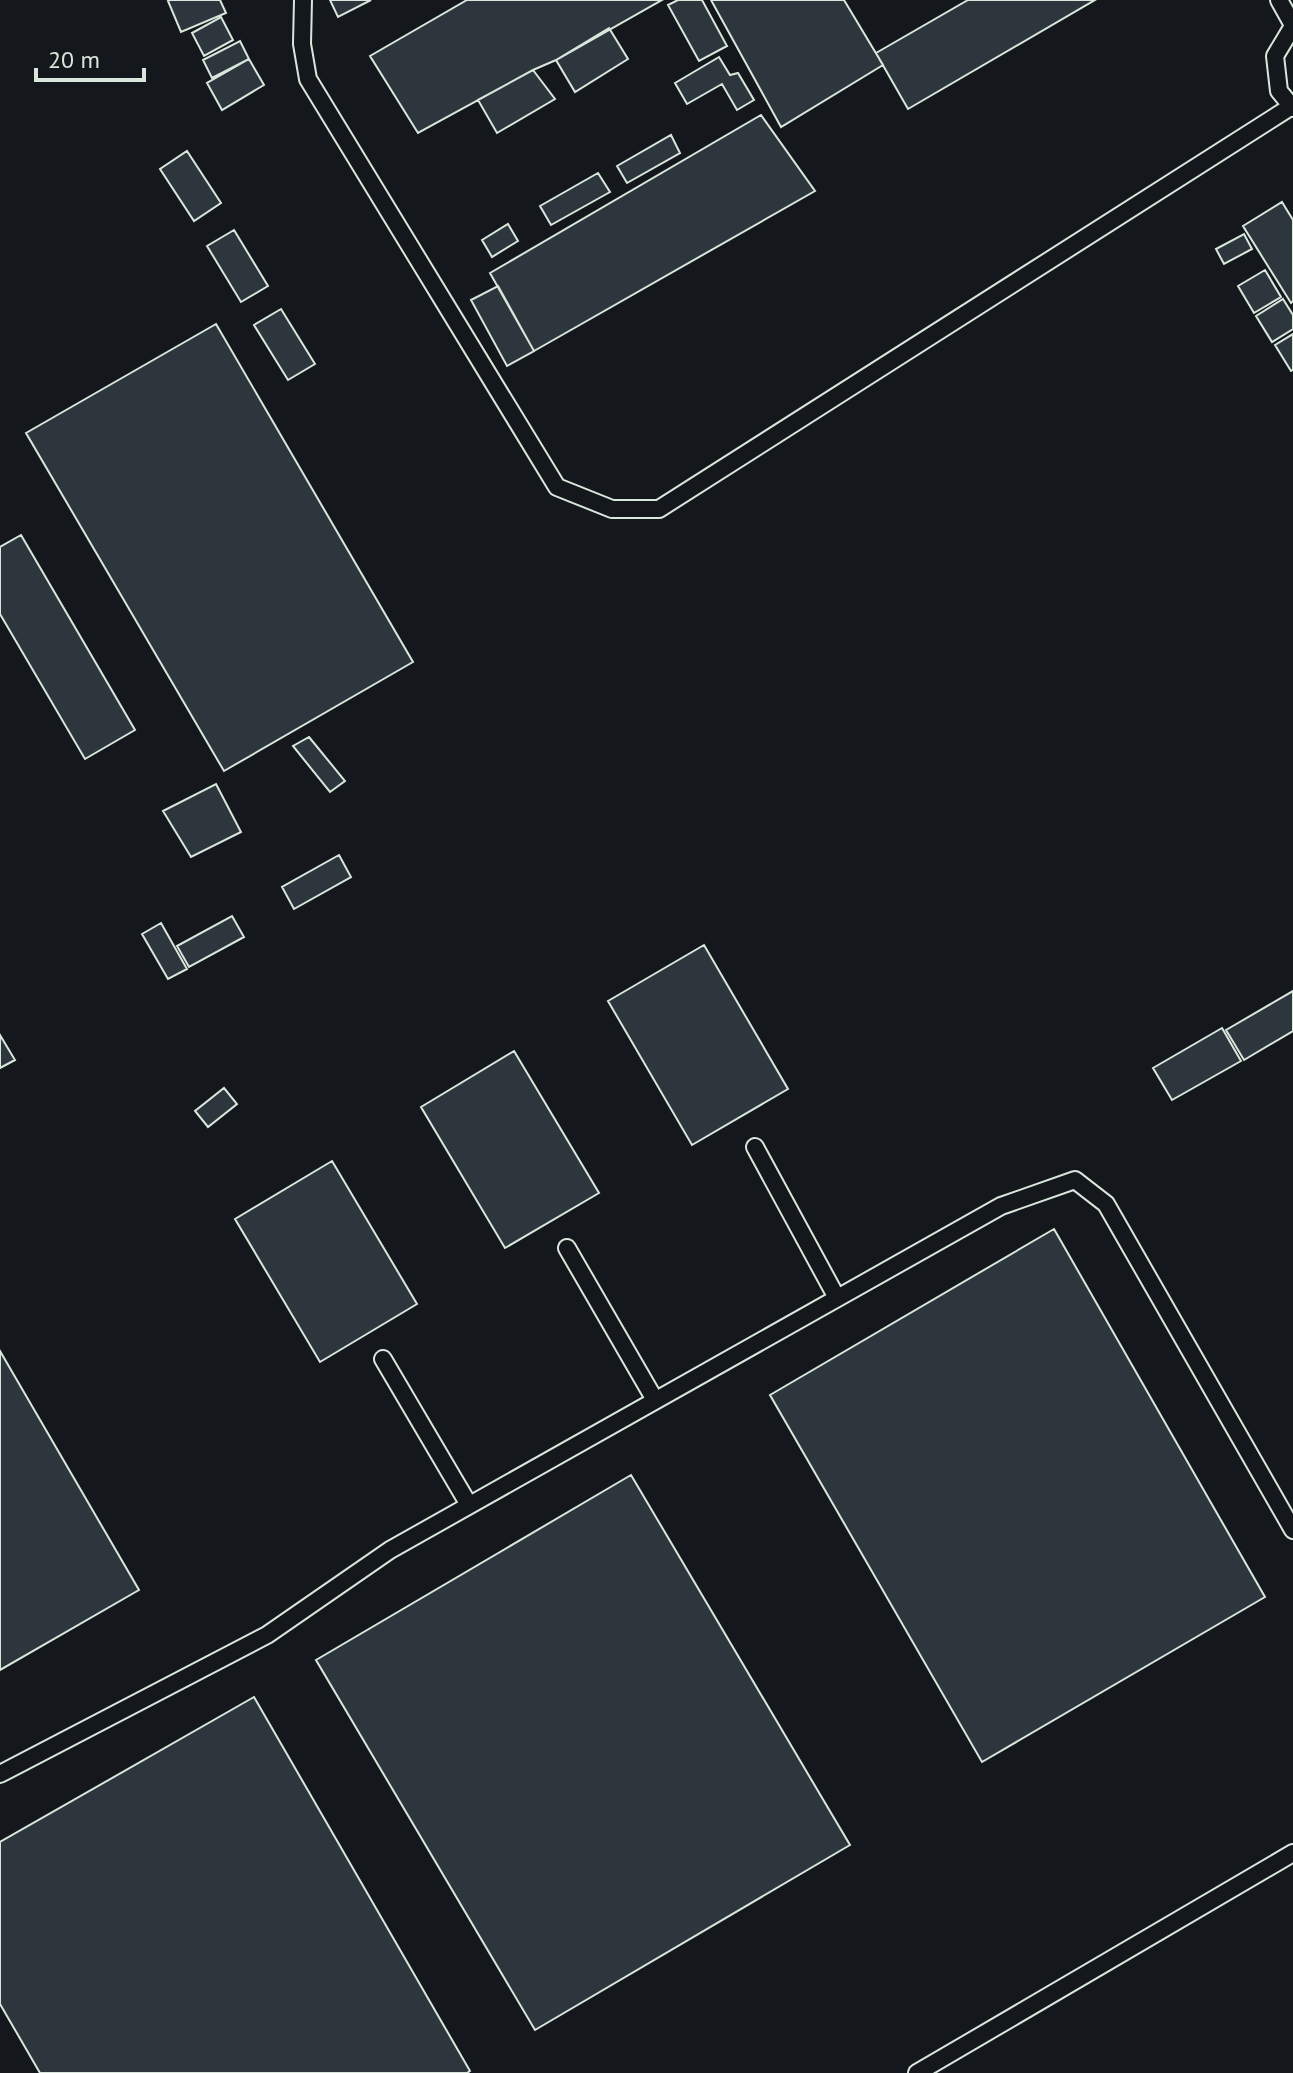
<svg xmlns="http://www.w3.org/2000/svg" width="1293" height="2073" viewBox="0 0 1293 2073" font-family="'PT Sans',sans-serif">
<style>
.building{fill:#2c363c;stroke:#d8e6dc;stroke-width:2}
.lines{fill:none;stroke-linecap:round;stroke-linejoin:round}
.service-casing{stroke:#d8e6dc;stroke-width:20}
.service{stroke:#14181c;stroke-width:16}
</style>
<rect width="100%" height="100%" fill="#14181c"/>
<path class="building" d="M170,0H220L226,13L181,32L168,1Z
M330,0H371L338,17Z
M467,0H662L556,60L533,70L418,133L370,56Z
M678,0H702L727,46L699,61L668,5Z
M711,0H844L883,65L781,127Z
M968,0H1095L908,109L876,53Z
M221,17L233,40L204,56L192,33Z
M609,28L628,59L575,92L556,60Z
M240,41L249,59L212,78L203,60Z
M719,57L730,75L738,73L754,100L737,110L722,84L687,104L675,83Z
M249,59L264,85L222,110L207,83Z
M533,70L555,99L497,133L478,100Z
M761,115L815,191L534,351L490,273Z
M671,135L680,153L627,183L617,166Z
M187,151L221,203L194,221L160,169Z
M598,173L610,192L551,225L540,206Z
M1282,202L1293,220V301L1291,303L1243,226Z
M508,224L518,241L492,257L482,240Z
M234,230L268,286L241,302L207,246Z
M1244,234L1252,249L1224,264L1216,249Z
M1265,270L1281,297L1254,313L1238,286Z
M498,286L534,351L507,366L471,300Z
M1283,299L1293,315V329L1272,342L1256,316Z
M281,309L315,364L288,380L254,325Z
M216,324L413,662L224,771L26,433Z
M1293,334V370L1291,371L1275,345Z
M21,535L135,730L85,759L0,614V547Z
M309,737L345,781L330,792L293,746Z
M216,784L241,832L191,857L163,811Z
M339,855L351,877L294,909L282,887Z
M232,916L244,937L189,967L177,946Z
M161,923L187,969L168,979L142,934Z
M704,945L788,1089L692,1145L608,1001Z
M1293,991V1031L1244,1060L1226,1030Z
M1222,1028L1241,1061L1172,1100L1153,1068Z
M0,1035L15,1060L0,1068Z
M514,1051L599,1193L505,1248L421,1107Z
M224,1088L237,1104L208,1127L195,1111Z
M332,1161L417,1304L320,1362L235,1219Z
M1054,1229L1265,1597L982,1762L770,1395Z
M0,1351L139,1590L0,1670Z
M631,1475L850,1845L535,2030L316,1660Z
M254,1697L470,2071L467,2073H40L0,2004V1842Z"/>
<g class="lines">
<defs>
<path id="service" d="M303,0L302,44L308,79L557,487L612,509H659L1292,106
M1279,0L1293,25
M1293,26L1275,56L1279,91L1293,108
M755,1147L837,1298
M567,1248L655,1400
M383,1359L469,1505
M0,1774L267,1635L390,1550L1001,1206L1075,1180L1106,1204L1293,1530
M917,2073L1293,1853"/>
</defs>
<use href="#service" class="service-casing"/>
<use href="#service" class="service"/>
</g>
<path d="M36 68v12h108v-12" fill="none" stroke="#d8e6dc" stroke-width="4"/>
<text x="48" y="68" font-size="24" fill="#d8e6dc" stroke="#14181c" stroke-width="6" paint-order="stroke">20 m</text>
</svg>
